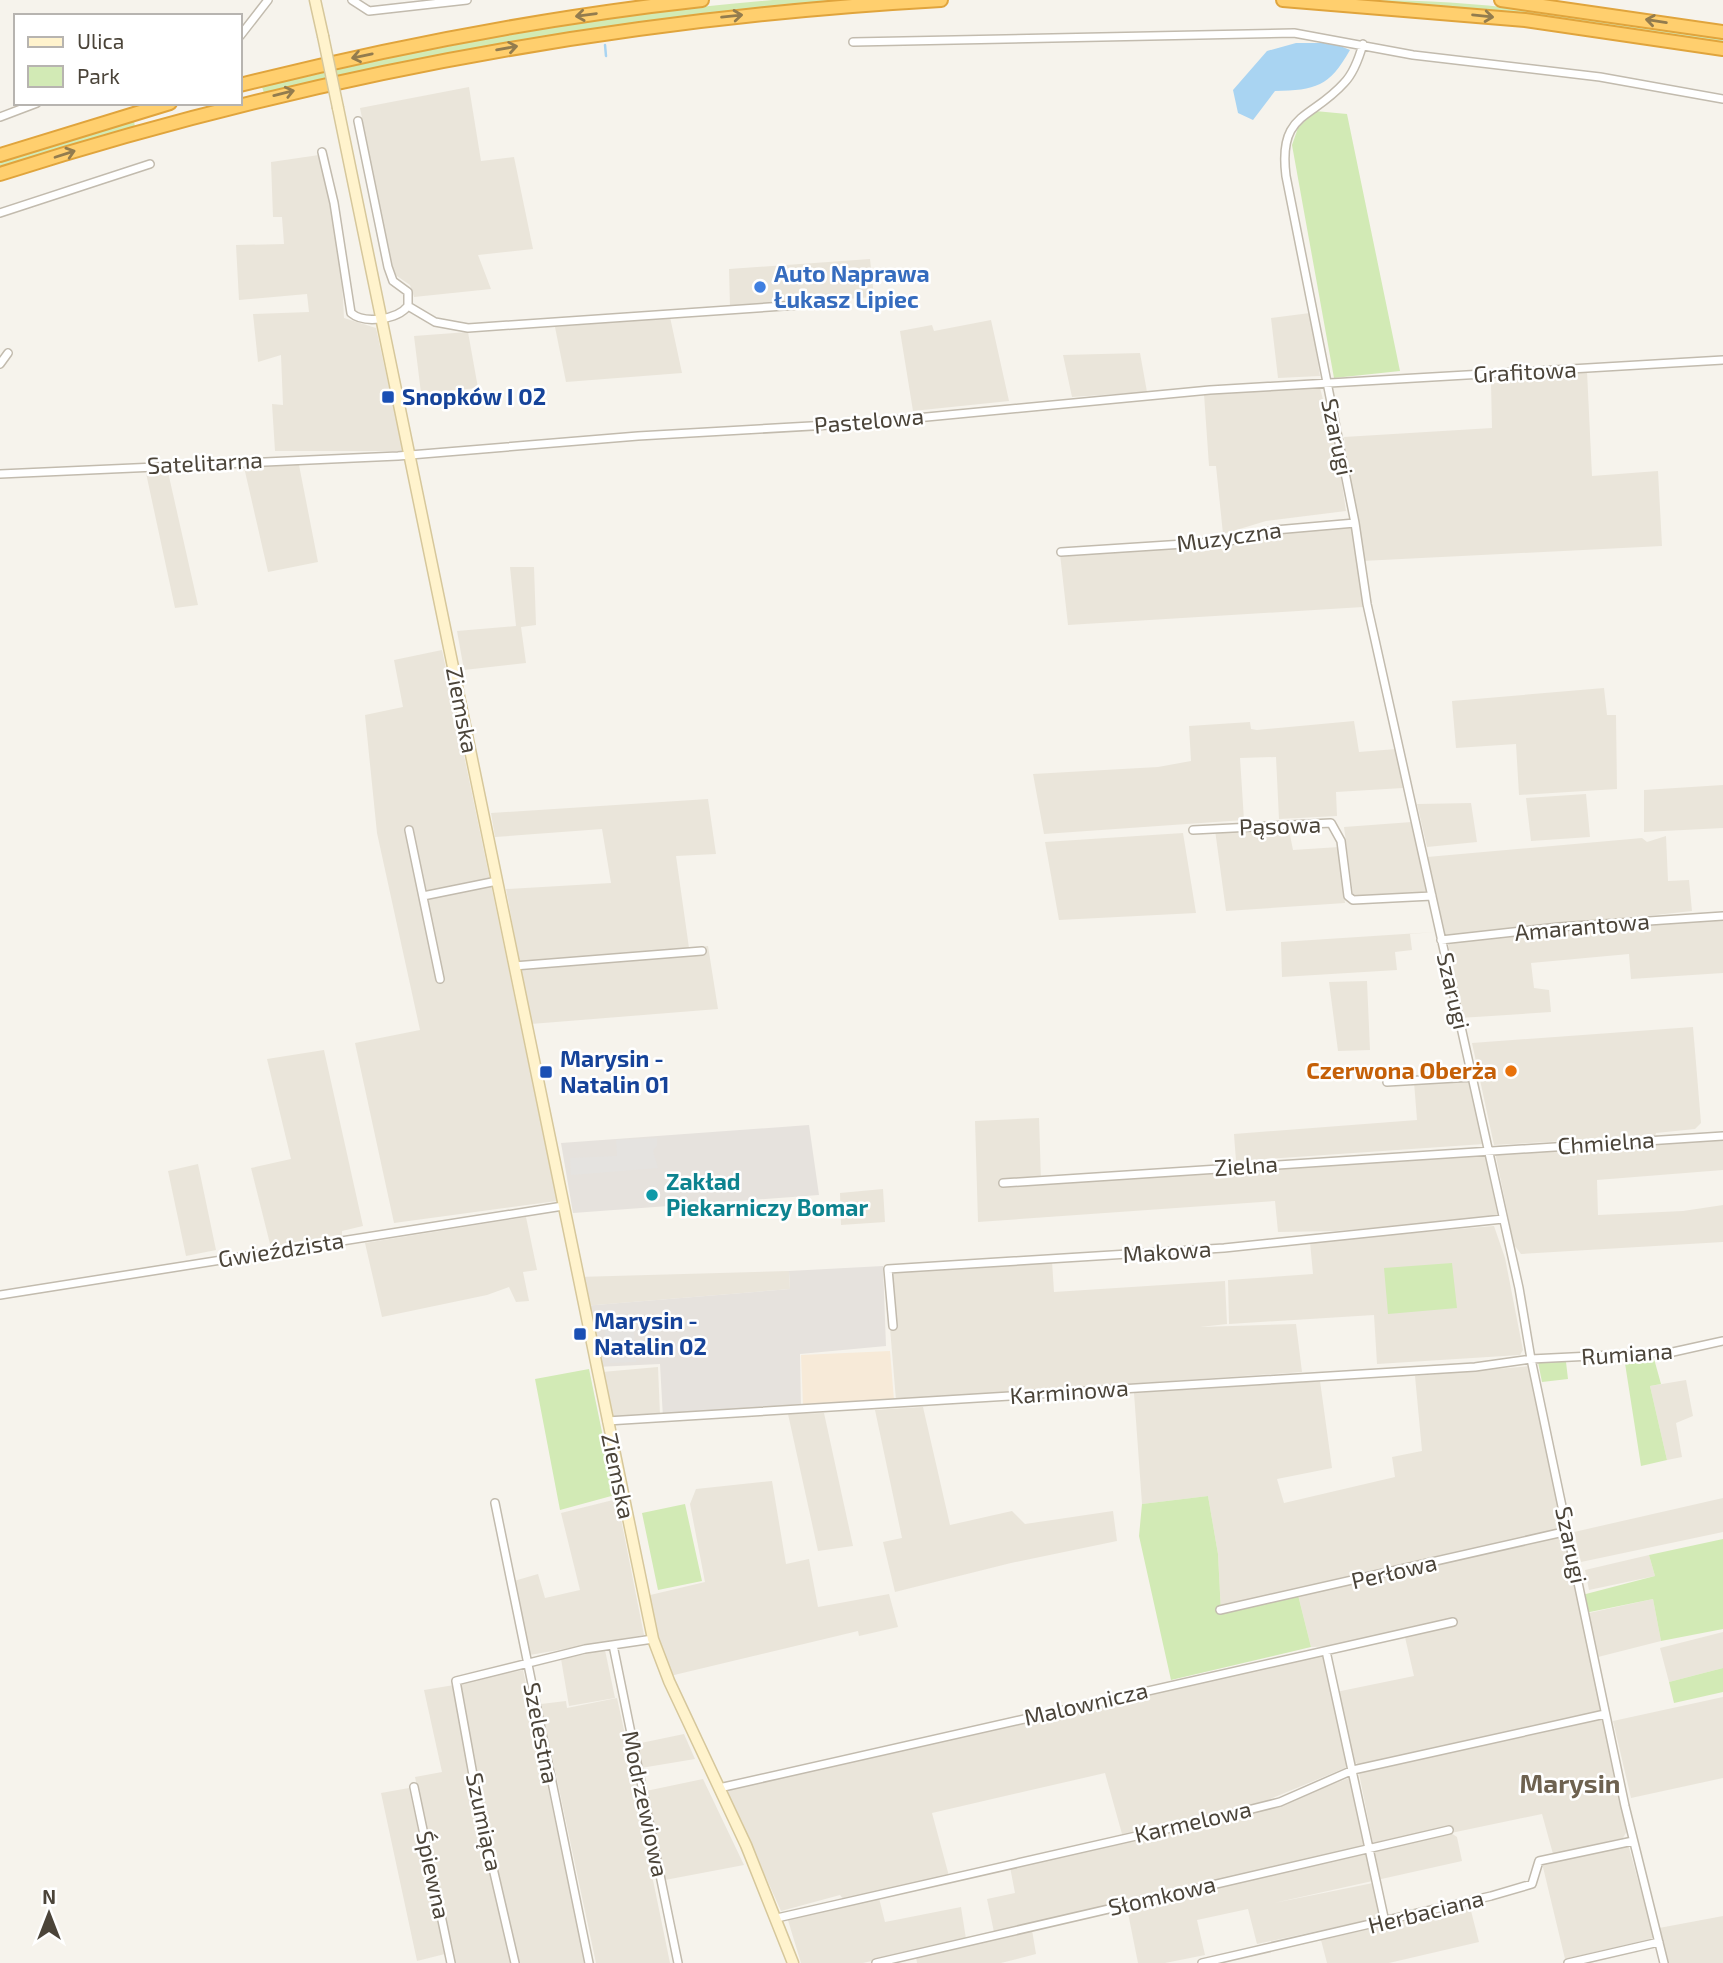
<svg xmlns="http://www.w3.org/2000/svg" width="1723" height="1963" viewBox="0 0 1723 1963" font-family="'Exo 2',sans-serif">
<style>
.residential{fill:#eae5da}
.commercial{fill:#f7ead8}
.industrial{fill:#e6e2dd}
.green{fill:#d2eab5}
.parking{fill:#e5e3e0}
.water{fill:#a9d4f2}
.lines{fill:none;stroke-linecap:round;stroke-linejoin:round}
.stream{stroke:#a9d4f2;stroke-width:2.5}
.street-casing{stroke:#c2bbae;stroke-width:10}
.secondary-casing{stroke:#d6c79b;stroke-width:13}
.highway-casing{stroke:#e0a43c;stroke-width:16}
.street{stroke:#fff;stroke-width:7}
.secondary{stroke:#fff3cd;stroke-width:10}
.highway{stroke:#ffcf6e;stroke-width:12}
.secondary-bridge-casing{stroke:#d6c79b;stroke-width:13;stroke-linecap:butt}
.secondary-bridge{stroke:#fff3cd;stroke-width:10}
.oneway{stroke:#937c4e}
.shop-dot{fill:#3f7fe0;stroke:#fff;stroke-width:2.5}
.transit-dot{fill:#1a4fb4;stroke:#fff;stroke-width:2.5}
.food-dot{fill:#e8710a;stroke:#fff;stroke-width:2.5}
.culture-dot{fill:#0f9aa8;stroke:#fff;stroke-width:2.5}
.labels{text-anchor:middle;stroke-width:5;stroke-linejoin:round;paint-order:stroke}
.shop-label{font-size:23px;font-weight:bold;fill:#366cbe;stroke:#fff;text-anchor:start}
.street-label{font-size:23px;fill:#4b4439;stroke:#fff}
.transit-label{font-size:23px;font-weight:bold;fill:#164399;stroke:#fff;text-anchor:start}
.food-label{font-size:23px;font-weight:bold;fill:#c56008;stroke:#fff;text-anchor:end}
.culture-label{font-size:23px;font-weight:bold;fill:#0d838f;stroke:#fff;text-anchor:start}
.quarter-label{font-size:26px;font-weight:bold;fill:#6e6250;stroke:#fff}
</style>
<rect width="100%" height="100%" fill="#f6f3ec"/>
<path class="residential" d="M469,87L481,161L514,157L533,249L478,255L491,289L414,297L410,285L394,274L360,108Z
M319,155L326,176L341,263L344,318L376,328L403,451H275L272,404L283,405L281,355L258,362L253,314L309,312L307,294L239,300L236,245L284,244L282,217H273L271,162Z
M870,259L874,297L730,307L729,269Z
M1310,313L1320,376L1278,378L1271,318Z
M670,317L682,373L566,382L555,327Z
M991,320L1009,401L913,411L900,331L932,325L934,331Z
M468,332L478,388L421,393L414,336Z
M1140,353L1147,392L1072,397L1063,355Z
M1587,371L1592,476L1658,471L1662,546L1362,561L1344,437L1492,428L1491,383H1506L1542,373Z
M1320,388L1338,456L1346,511L1266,521L1223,534L1216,466H1209L1204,394Z
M299,465L318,562L268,572L244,467Z
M168,472L198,605L175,608L146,473Z
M1349,525L1352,528L1363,607L1068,625L1060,554L1211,547L1270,533Z
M510,567H534L536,625L521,627L526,663L464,670L457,631L516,626Z
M442,650L557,1201L394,1223L355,1043L420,1030L377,833L365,715L403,707L394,660Z
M1604,688L1607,715H1616L1617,789L1519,795L1516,744L1456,748L1452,701Z
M1354,721L1359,752L1396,749L1403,788L1336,792L1337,816L1279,819L1276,757L1240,758L1244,820L1044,834L1033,774L1158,767L1191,761L1189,726L1250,722L1251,729L1257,730Z
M1723,785V828L1644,832V790Z
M1586,794L1590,837L1531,841L1526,798Z
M708,799L716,854L676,856L689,948L708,946L718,1009L531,1024L506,889L611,883L602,829L495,837L491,813Z
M1471,803L1477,842L1427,847L1417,804Z
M1412,822L1427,893L1361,898L1353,894L1344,827Z
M1288,825L1293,850L1339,847L1345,903L1226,911L1215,830Z
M1183,833L1196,913L1059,920L1045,842Z
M1666,836L1668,881L1689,880L1692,911L1446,938L1427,857L1642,838L1647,842Z
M1723,918V973L1631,979L1629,954L1531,963L1534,988L1549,990L1551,1012L1460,1018L1448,942Z
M1435,932L1410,934L1412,950L1395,952L1397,970L1282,977L1281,942Z
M1367,981L1370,1050L1338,1051L1329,982Z
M1693,1027L1701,1123L1695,1129L1656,1133L1655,1136L1494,1145L1472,1043Z
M324,1050L363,1226L342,1231V1236L271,1248L251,1168L291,1159L267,1059Z
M1472,1078L1484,1144L1236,1161L1234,1134L1417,1120L1414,1082Z
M1039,1118L1041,1181L1485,1154L1498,1217L1336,1231L1278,1232L1275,1201L978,1222L975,1121Z
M1723,1139V1170L1597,1180L1598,1215L1683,1211L1723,1205V1242L1521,1254L1514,1245L1495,1152Z
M198,1164L216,1250L186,1256L168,1171Z
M883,1189L885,1222L841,1225L840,1193Z
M526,1217L537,1270L523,1272L529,1301L516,1302L509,1287L487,1295L382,1317L365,1243Z
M1494,1226L1505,1258L1523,1350L1520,1355L1377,1364L1374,1315L1229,1324L1228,1280L1313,1274L1310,1242Z
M1052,1261L1054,1292L1225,1281L1227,1324L1200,1327L1296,1324L1302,1372L896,1400L885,1268Z
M789,1271L790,1289L583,1306L577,1277Z
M1531,1366L1627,1831L1623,1838L1553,1854L1542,1814L1451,1833L1457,1837L1462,1861L1274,1903L1373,1883L1382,1917L1257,1944L1248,1909L1197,1920L1205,1955L1165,1963H1138L1127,1908L1423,1839L1374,1849L1357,1763L1263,1802L1122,1834L1105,1773L932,1813L949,1876L843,1899L840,1895L781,1911L727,1790L1327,1653L1336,1692L1414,1676L1404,1633L1339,1646L1311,1647L1298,1595L1221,1613L1218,1554L1208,1496L1142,1504L1134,1393L1320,1381L1332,1468L1277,1479L1284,1503L1395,1477L1392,1457L1422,1451L1415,1376Z
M658,1367L660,1415L610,1418L602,1372Z
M1686,1380L1693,1416L1676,1423L1682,1457L1667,1460L1650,1386Z
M923,1407L950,1525L1012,1511L1025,1524L1113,1511L1117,1541L1011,1563L895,1592L883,1542L902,1538L875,1410Z
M824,1413L853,1546L818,1551L788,1414Z
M772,1481L786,1564L809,1559L818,1607L889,1594L898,1627L859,1636L858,1631L670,1676L657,1641L646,1596L705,1582L690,1504L696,1489Z
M1723,1498V1532L1581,1562L1574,1532Z
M617,1499L644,1635L530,1655L514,1581L538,1574L545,1598L580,1590L561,1513Z
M1649,1555L1655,1576L1589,1590L1585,1570Z
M1653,1599L1661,1641L1598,1657L1589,1613Z
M1723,1632V1668L1669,1682L1660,1648Z
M605,1650L615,1698L569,1706L561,1659Z
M523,1670L585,1963H453L415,1777L442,1772L424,1690L454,1685L459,1722L468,1721L461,1683Z
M1723,1697V1778L1631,1798L1613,1721Z
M617,1698L649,1844L646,1846L670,1963H596L541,1704L566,1701L567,1708Z
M684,1734L695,1759L641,1768L636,1744Z
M1349,1778L1365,1846L1359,1851L994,1932L987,1899L1015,1893L1010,1867L1272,1808Z
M703,1779L744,1865L665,1880L646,1791Z
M409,1788L445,1954L417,1961L381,1793Z
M1628,1844L1654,1938L1565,1959L1542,1863Z
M879,1898L885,1922L961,1907L966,1939L863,1963H801L787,1917Z
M1470,1907L1479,1942L1389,1963H1327L1321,1940Z
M1723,1916V1963H1669L1659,1928Z
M1032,1930L1036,1954L1001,1963H917L916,1957Z"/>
<path class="commercial" d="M890,1351L894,1400L803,1405L801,1355Z"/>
<path class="industrial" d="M809,1125L819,1195L573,1213L561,1143Z
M883,1266L886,1346L800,1354L801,1409L663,1418L660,1364L596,1367L583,1306L790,1289L789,1271Z"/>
<path class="green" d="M773,0H862C660,17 461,46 264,93L262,87C430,47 601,14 773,0Z
M1374,0C1491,0 1607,20 1723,37V44L1526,15Z
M1315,111L1347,114L1400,371L1334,378L1292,145L1298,128Z
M134,121L135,127L0,169V162Z
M1452,1263L1457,1308L1388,1314L1384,1268Z
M1653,1355L1661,1384L1650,1386L1667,1460L1641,1466L1624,1357Z
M1538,1362H1566L1568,1379L1542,1382Z
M589,1369L615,1495L560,1510L535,1379Z
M1208,1496L1218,1554L1221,1613L1298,1595L1311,1647L1171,1680L1139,1536L1142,1504Z
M685,1504L702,1581L658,1590L642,1513Z
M1723,1539V1629L1661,1641L1653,1599L1585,1613L1582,1595L1655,1576L1649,1555Z
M1723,1668V1692L1674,1703L1669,1682Z"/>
<path class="parking" d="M657,1138V1146L653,1151L658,1168L571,1175L570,1158L617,1156L616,1140Z
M633,1322L636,1362L610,1363L603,1323Z"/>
<path class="water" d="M1296,43H1333L1350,50C1329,87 1316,90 1275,91L1253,120L1238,113L1233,90L1267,51Z"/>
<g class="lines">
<path class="stream" d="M605,45L606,56"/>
<defs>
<path id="street" d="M352,0L369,11L467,0
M240,36L268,0
M853,42L1294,33L1413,55L1600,77L1723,99
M1363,44C1359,58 1354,73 1344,83C1311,120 1278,112 1286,176L1355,523L1367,604L1519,1288L1531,1359L1625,1806L1664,1963
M0,117L37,103
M322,152L334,203L351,313C364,324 397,320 408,306V292L393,281L388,267L358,121
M0,213L150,164
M408,306L435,322L468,328L813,304
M0,364L8,353
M0,474L398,456L638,436L864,423L1210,390L1723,360
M1061,552L1230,541L1275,530L1355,523
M409,830L440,979
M1193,830L1331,823L1341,841L1348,896L1353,900L1432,896
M423,896L497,881
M1441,940L1559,927L1723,916
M514,966L702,951
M1387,1082L1473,1077
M1003,1183L1723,1136
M0,1295L563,1206
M893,1326L888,1269L1224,1248L1503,1219
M607,1421L1475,1367L1531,1359L1673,1352L1723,1341
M495,1503L589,1963
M1220,1610L1568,1531
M613,1645L678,1963
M1326,1651L1385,1922
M414,1787L451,1963
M719,1788L1453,1622
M777,1918L1224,1816L1280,1802L1353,1770L1605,1714
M515,1963L479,1808L456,1681L585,1649L653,1639
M876,1963L1449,1830
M1202,1963L1491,1896L1532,1884L1539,1861L1633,1841
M1568,1963L1659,1942"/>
<path id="secondary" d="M315,0L323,36
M338,108L653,1639L669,1681L746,1845L793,1963"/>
<path id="highway" d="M1283,0L1525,20L1723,49
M1501,0L1723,32
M240,85C392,47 546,17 702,0
M0,155L170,103
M0,174C306,76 620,18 941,0"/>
</defs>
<use href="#street" class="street-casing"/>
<use href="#secondary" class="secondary-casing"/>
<use href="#highway" class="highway-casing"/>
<use href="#street" class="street"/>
<use href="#secondary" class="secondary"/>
<use href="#highway" class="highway"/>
<defs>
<path id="secondary-bridge" d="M323,36L338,108"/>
</defs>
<use href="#secondary-bridge" class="secondary-bridge-casing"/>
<use href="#secondary-bridge" class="secondary-bridge"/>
</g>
<defs><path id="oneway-shaft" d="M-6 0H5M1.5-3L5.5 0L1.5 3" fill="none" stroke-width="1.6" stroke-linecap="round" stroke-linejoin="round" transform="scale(1.75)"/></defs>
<g class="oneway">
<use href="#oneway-shaft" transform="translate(586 15) rotate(172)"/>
<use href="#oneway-shaft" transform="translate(732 16) rotate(-6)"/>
<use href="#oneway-shaft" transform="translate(1483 16) rotate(6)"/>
<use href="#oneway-shaft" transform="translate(1656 21) rotate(-171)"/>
<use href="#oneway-shaft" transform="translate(507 48) rotate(-10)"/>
<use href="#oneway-shaft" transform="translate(362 56) rotate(168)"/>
<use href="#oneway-shaft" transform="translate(284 93) rotate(-14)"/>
<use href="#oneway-shaft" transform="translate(65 154) rotate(-18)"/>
</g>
<circle class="shop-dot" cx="760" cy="287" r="7"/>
<g class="transit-dot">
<rect x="381" y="390" width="14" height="14" rx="3.5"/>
<rect x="539" y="1065" width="14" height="14" rx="3.5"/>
<rect x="573" y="1327" width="14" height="14" rx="3.5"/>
</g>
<circle class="food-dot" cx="1511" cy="1071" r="7"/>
<circle class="culture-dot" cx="652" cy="1195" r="7"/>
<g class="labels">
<g class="shop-label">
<text x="774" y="282">Auto Naprawa<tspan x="774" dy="26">Łukasz Lipiec</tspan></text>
</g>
<g class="street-label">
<text transform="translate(1525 372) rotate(-3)" y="8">Grafitowa</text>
<text transform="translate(869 421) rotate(-5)" y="8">Pastelowa</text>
<text transform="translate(1337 437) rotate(78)" y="8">Szarugi</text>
<text transform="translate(205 463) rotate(-3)" y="8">Satelitarna</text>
<text transform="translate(1229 537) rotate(-8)" y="8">Muzyczna</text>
<text transform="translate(462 710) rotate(79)" y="8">Ziemska</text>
<text transform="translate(1280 826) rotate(-2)" y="8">Pąsowa</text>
<text transform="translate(1582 927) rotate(-5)" y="8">Amarantowa</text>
<text transform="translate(1453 991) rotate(77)" y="8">Szarugi</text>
<text transform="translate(1606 1143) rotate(-4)" y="8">Chmielna</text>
<text transform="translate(1246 1166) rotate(-4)" y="8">Zielna</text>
<text transform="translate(281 1250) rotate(-9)" y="8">Gwieździsta</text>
<text transform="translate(1167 1252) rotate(-4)" y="8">Makowa</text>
<text transform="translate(1627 1354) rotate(-4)" y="8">Rumiana</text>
<text transform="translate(1069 1392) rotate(-4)" y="8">Karminowa</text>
<text transform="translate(618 1476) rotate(78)" y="8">Ziemska</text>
<text transform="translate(1571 1545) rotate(78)" y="8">Szarugi</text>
<text transform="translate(1394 1572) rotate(-13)" y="8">Perłowa</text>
<text transform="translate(1086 1704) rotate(-13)" y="8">Malownicza</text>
<text transform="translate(541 1733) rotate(79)" y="8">Szelestna</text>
<text transform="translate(645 1804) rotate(78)" y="8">Modrzewiowa</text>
<text transform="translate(484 1822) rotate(78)" y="8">Szumiąca</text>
<text transform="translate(1193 1822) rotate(-13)" y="8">Karmelowa</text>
<text transform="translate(433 1875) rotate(78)" y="8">Śpiewna</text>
<text transform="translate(1162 1896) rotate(-13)" y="8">Słomkowa</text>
<text transform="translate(1426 1912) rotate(-14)" y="8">Herbaciana</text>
</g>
<g class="transit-label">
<text x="402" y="405">Snopków I 02</text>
<text x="560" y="1067">Marysin -<tspan x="560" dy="26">Natalin 01</tspan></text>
<text x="594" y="1329">Marysin -<tspan x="594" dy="26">Natalin 02</tspan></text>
</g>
<g class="food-label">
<text x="1497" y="1079">Czerwona Oberża</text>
</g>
<g class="culture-label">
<text x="666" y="1190">Zakład<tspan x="666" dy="26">Piekarniczy Bomar</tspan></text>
</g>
<g class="quarter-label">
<text x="1570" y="1793">Marysin</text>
</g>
</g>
<rect x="14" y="14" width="228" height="91" fill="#ffffff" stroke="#b7b4b0" stroke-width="2"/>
<rect x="28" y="37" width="35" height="10" fill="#fff3cd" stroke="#b7b4b0" stroke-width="2"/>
<text x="77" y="49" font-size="21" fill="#4b4439">Ulica</text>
<rect x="28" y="66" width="35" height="21" fill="#d2eab5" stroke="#b7b4b0" stroke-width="2"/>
<text x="77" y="84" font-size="21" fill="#4b4439">Park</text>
<g transform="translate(49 1914)" stroke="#ffffff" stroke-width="5" paint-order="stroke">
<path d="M0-5L12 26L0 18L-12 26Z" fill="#4b4439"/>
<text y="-10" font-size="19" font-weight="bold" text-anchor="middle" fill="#4b4439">N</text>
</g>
</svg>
